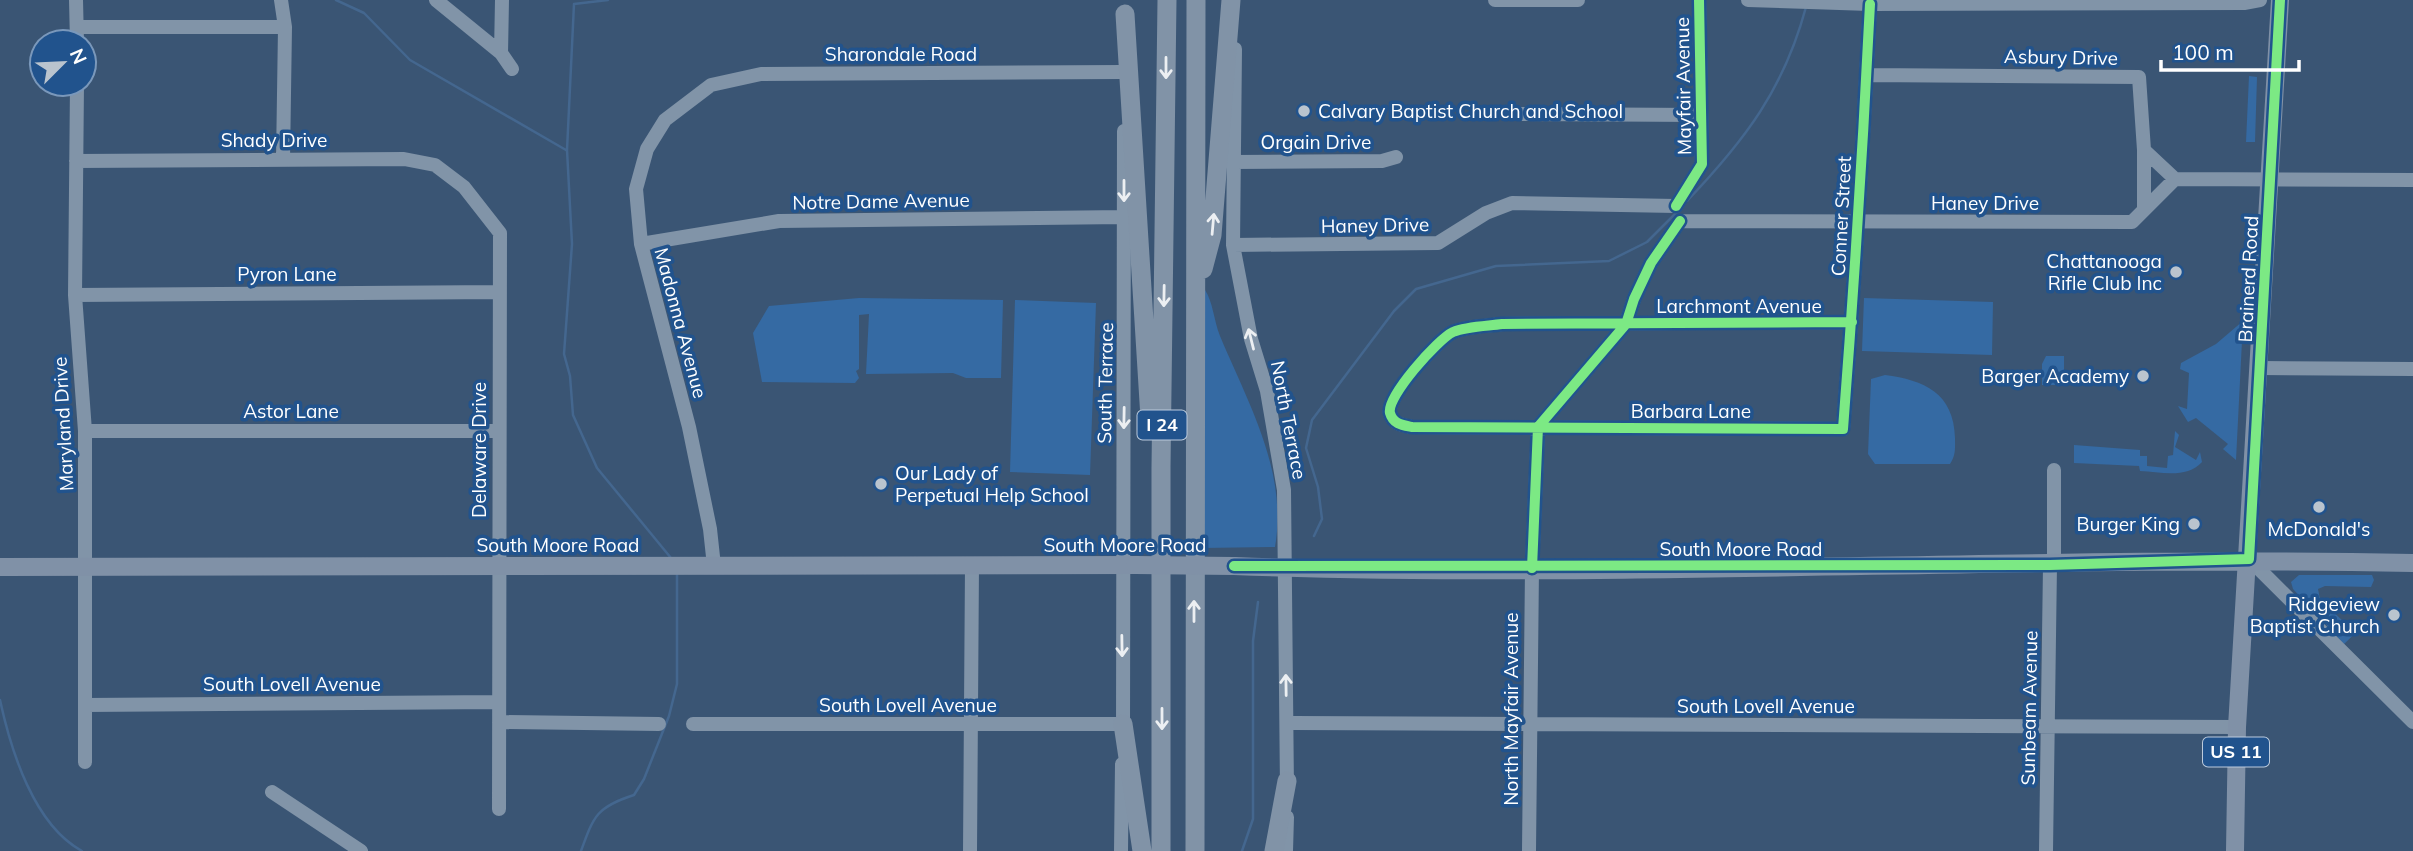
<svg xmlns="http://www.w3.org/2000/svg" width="2413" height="851" viewBox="0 0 2413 851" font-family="Mulish,sans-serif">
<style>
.green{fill:#356aa3}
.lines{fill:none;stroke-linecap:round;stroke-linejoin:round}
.stream{stroke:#44678f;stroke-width:2.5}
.minor{stroke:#8194a8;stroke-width:14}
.major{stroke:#8091a7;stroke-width:18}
.highway{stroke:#8193a7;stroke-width:19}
.major-bridge{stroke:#8091a7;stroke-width:18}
.cycleway-casing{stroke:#21538d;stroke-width:15}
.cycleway{stroke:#7ce984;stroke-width:10}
.oneway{stroke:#eceff2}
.poi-dot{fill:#bac4ce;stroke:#21538d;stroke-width:2.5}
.labels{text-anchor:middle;stroke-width:7;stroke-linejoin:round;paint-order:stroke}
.shield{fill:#21538d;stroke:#bccbdd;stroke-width:2}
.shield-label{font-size:18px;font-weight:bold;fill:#fff}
.street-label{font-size:19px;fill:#fff;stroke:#21538d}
.poi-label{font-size:19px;fill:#fff;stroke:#21538d;text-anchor:end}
</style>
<rect width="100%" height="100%" fill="#3a5574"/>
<path class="green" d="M2249,76L2257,77L2255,142H2246Z
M1205,290C1213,302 1214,321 1220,336C1248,403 1288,471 1275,547L1201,548Z
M859,298L1003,300L1001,378H966L953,373L866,374L869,314L859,315V369L856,371L859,378L855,383L762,382L753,333L769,306Z
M1864,298L1993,302L1992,355L1862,351Z
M1015,300L1096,303L1090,475L1010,472Z
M2243,321L2236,460L2223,449L2228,444L2196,418L2188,422L2178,406L2187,409L2189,373L2180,369L2181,363L2216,344Z
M2046,356H2064V385H2042V364Z
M1885,375C1924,380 1954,393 1955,438C1955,448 1956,455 1950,464H1875L1868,454L1871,379Z
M2175,431L2179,435L2175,447L2196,460L2200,452L2202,462C2187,479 2161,472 2140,471L2139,466L2074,463V445L2140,450V456H2147V466L2167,468L2168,456L2173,455Z
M2299,575H2372L2374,580L2371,587L2325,586L2318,589L2320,599L2346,624L2359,621L2364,625L2344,644L2293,589L2291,582Z"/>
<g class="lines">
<path class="stream" d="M336,0L364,13L410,60L566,150
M608,0L574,4L567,150L572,244L564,354L570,376L573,415L597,468L671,558
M1687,201C1745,140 1784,89 1806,7
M1314,536L1322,519L1318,487L1306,448L1312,420L1394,311L1416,289L1496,266L1609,261L1647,242L1678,211
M0,700C11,751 34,825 82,851
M581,851C594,815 597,807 634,795L644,779L669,716L677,684V574
M1242,851L1253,819V641L1258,602"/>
<path class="minor" d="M76,0L77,42
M281,0L285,27L283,160
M436,0L501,53
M502,0L501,53L512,69
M1495,0H1578
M1748,0L1870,4L2244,3L2260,0
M77,27H285
M1235,49L1233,245L1251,339L1267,391L1284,490L1287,790
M1867,75L2139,77L2144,150L2175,179
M77,84L75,295L85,431V762
M1517,114L1700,115
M2144,150V207
M76,161L404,159L435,165L464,187L500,233L499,809
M1234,162L1382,161L1396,157
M1676,206L1702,164L1699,0
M1680,221L2132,222L2175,179L2413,180
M641,244L779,221L1124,217
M1233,245L1438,243L1486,213L1512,203L1676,206
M75,295L500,292
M1852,322L1502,324C1488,326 1467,326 1453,332C1438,339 1386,397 1390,413C1393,424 1402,425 1412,427L1843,429C1854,287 1863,146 1870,4
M2260,368L2413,369
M85,431H497
M2249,559L2413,722
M2054,565V470
M714,566L710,529L689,427L641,244L636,189L647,149L665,120L711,85L761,74L1124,72
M85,705L499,702
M499,722L659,724
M1294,723L2237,727
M693,724H1123
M1123,734L1124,131
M272,792L361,851
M970,851L972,565
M1121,851L1122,764
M1286,851L1287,817
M1529,851L1532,568L1538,427L1626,324L1634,299L1651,263L1680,221
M2046,851L2050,565"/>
<path class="major" d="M1234,566C1627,580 2020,555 2413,563
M0,567L1135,565
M2235,851L2237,727L2280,0"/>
<path class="highway" d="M1125,14L1150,418
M1203,269L1212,235L1231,0
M1123,724L1142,851
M1161,851V467L1167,0
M1195,851L1196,0
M1274,851L1287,781"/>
<path class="major-bridge" d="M1135,565L1234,566"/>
<defs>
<path id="cycleway" d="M1676,206L1702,164L1699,0
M1852,322L1502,324C1488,326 1467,326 1453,332C1438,339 1386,397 1390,413C1393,424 1402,425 1412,427L1843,429C1854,287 1863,146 1870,4
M1234,566L2050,565L2249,559L2280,0
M1532,568L1538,427L1626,324L1634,299L1651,263L1680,221"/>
</defs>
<use href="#cycleway" class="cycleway-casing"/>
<use href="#cycleway" class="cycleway"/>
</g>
<defs><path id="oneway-shaft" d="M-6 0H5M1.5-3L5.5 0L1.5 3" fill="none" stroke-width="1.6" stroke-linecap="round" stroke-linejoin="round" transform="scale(1.75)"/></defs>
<g class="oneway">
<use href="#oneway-shaft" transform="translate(1166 68) rotate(90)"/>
<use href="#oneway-shaft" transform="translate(1124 191) rotate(90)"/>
<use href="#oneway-shaft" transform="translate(1213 224) rotate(-85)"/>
<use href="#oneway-shaft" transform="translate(1164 296) rotate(91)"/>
<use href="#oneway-shaft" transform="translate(1251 339) rotate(-104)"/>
<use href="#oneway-shaft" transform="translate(1124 418) rotate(91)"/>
<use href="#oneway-shaft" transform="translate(1194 611) rotate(-90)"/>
<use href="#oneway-shaft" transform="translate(1122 646) rotate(89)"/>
<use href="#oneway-shaft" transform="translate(1286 685) rotate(-91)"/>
<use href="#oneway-shaft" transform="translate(1162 719) rotate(90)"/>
</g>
<g class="poi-dot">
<circle cx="1304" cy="111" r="7"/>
<circle cx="2176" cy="272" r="7"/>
<circle cx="2143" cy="376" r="7"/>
<circle cx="881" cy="484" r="7"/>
<circle cx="2319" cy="507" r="7"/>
<circle cx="2194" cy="524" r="7"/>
<circle cx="2394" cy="615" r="7"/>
</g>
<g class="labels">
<g class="shield">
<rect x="1137.5" y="410.5" width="49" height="29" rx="5"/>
<rect x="2203" y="737.5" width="66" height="29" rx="5"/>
</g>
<g class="shield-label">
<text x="1162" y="431">I 24</text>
<text x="2236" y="758">US 11</text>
</g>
<g class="street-label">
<text x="901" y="61">Sharondale Road</text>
<text transform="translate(2061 57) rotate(1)" y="7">Asbury Drive</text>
<text transform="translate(1683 86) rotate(-91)" y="7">Mayfair Avenue</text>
<text x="274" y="147">Shady Drive</text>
<text x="1316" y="149">Orgain Drive</text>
<text transform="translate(881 201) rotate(-1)" y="7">Notre Dame Avenue</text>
<text x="1985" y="210">Haney Drive</text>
<text transform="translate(1841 216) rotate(-87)" y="7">Conner Street</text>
<text transform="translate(1375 225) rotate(-1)" y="7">Haney Drive</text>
<text x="287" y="281">Pyron Lane</text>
<text transform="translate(2248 279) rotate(-87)" y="7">Brainerd Road</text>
<text x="1739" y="313">Larchmont Avenue</text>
<text transform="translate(681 323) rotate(75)" y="7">Madonna Avenue</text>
<text transform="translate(1105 383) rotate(-89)" y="7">South Terrace</text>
<text x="291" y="418">Astor Lane</text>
<text x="1691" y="418">Barbara Lane</text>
<text transform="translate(1289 420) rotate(79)" y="7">North Terrace</text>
<text transform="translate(63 424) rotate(-93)" y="7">Maryland Drive</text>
<text transform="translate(479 450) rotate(-90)" y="7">Delaware Drive</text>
<text x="558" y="552">South Moore Road</text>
<text x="1125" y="552">South Moore Road</text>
<text x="1741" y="556">South Moore Road</text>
<text x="292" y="691">South Lovell Avenue</text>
<text x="908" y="712">South Lovell Avenue</text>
<text x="1766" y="713">South Lovell Avenue</text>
<text transform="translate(2029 708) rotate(-89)" y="7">Sunbeam Avenue</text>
<text transform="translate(1511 709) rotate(-90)" y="7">North Mayfair Avenue</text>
</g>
<g class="poi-label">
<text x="1318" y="118" text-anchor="start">Calvary Baptist Church and School</text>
<text x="2162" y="268">Chattanooga<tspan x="2162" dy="22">Rifle Club Inc</tspan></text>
<text x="2129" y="383">Barger Academy</text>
<text x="895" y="480" text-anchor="start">Our Lady of<tspan x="895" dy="22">Perpetual Help School</tspan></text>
<text x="2180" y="531">Burger King</text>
<text x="2319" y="536" text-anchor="middle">McDonald's</text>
<text x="2380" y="611">Ridgeview<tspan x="2380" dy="22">Baptist Church</tspan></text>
</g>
</g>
<g transform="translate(63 63) rotate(66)"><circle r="33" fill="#21538d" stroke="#7a98bb" stroke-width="2"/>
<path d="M0-5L12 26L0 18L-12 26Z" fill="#bac4ce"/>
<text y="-10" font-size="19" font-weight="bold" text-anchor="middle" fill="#ffffff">N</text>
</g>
<path d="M2161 60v10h138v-10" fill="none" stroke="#ffffff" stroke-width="3.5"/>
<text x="2172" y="60" font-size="21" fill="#ffffff" stroke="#21538d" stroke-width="5" paint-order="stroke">100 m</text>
</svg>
